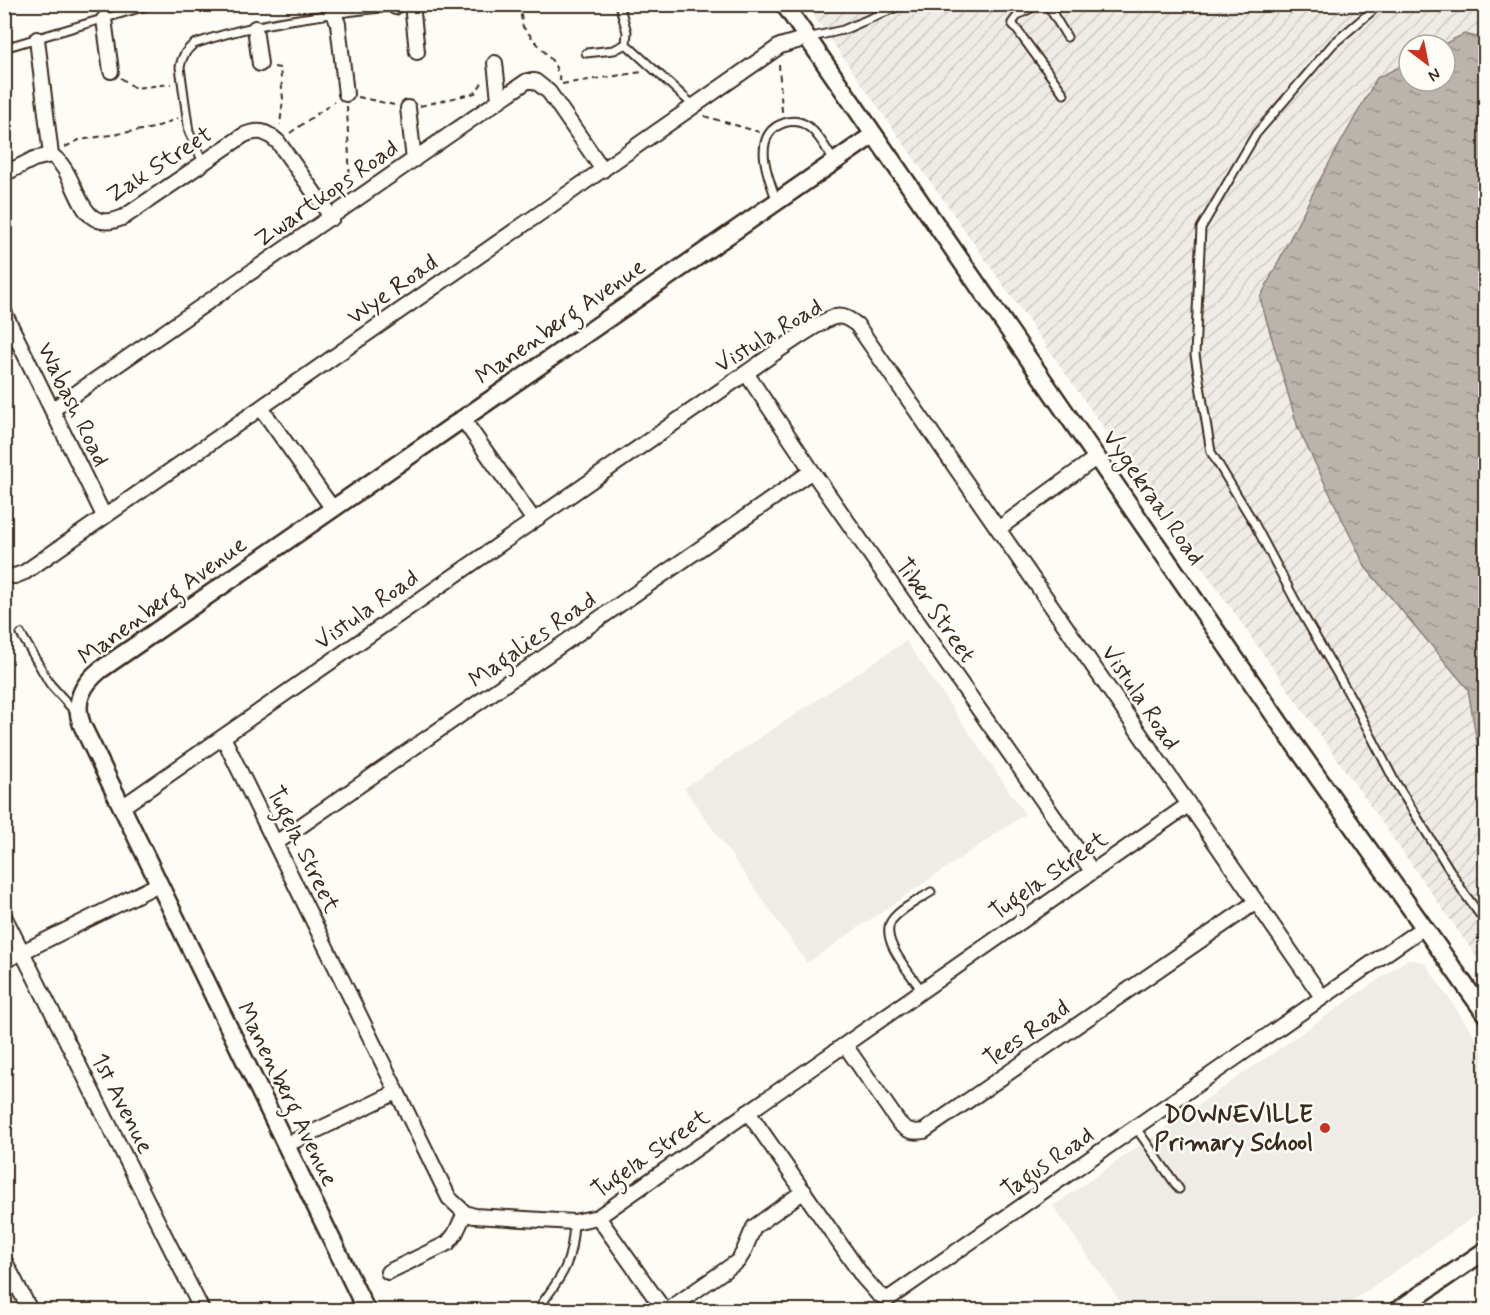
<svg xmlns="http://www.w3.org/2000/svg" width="1490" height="1315" viewBox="0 0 1490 1315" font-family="Mynerve,sans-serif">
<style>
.built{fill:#efece7}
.industrial{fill:url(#industrial-furrows);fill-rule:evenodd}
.water{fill:url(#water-ripples);stroke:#887d74;stroke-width:1.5}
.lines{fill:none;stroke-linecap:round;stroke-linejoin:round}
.service-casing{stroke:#3b2a1e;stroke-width:11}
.minor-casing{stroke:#3b2a1e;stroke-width:18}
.tertiary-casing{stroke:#3b2a1e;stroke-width:21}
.path{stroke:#3b2a1e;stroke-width:2;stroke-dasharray:6 4.5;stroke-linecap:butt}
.service{stroke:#fdfcf7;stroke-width:7}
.minor{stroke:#fdfcf7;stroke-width:14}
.tertiary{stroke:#fdfcf7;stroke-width:16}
.poi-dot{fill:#c8321e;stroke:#fdfcf7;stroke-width:2}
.labels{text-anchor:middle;stroke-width:5;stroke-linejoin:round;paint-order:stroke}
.street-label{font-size:24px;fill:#3b2a1e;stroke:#fdfcf7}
.poi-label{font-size:24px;font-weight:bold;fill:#3b2a1e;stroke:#fdfcf7;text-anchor:end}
</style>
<defs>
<pattern id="industrial-furrows" width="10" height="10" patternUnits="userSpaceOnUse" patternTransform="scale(1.5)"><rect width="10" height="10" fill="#efece7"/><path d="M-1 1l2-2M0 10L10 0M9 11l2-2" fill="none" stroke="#cecbc6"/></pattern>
<pattern id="water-ripples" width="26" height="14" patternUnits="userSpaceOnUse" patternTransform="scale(1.5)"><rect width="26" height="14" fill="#bbb4ad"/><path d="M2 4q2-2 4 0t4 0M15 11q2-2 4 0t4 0" fill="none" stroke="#99938c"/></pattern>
</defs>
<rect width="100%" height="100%" fill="#fdfcf7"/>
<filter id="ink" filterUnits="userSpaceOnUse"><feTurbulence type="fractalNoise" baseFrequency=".0167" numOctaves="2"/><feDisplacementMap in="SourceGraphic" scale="12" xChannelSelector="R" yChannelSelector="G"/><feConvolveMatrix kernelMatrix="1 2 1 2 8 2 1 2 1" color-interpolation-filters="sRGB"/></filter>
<g filter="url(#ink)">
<path class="built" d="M906,641L1025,814L807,963L684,788Z
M1408,959L1424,962L1485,1051V1209L1339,1310H1126L1053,1206Z"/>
<path class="industrial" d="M806,5H1485V969ZM1409,45H1445V81H1409Z"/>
<path class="water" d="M1464,34L1486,39L1485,790L1468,689L1366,568L1298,428L1260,298L1318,183L1377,78L1409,62V81H1445V45H1442Z"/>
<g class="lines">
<defs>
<path id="service" d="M1039,4L1018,15L1012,23L1064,94
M1047,4L1067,37
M1380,4L1333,44L1256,134L1201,228L1195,355L1211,452L1254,523L1303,615L1353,701L1394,780L1464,893L1486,923
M790,12L803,4
M807,38L843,30L904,4
M626,44L694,106
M4,48L153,4
M586,53L614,50L626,44L627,32L619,4
M203,162L189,132L180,67C182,57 185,51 194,44C263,19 338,14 411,4
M777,201C768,178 750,134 784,123C793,120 802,121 810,128C820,136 827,150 834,161
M21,634L50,684L76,713
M922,991C912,975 878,939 892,920C901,908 919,900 931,892
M1136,1128L1179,1189
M537,1310C562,1276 572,1266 574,1222
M1098,1310L1107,1309L1112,1310"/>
<path id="minor" d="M395,4V7
M412,4L417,52
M334,13L338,24L346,94
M104,19L111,71
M255,28L260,64
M37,39L51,155
M495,63L499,99
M408,108L414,160
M4,174L34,159L51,155C81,173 75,239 124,217L244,135C259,129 266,131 278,142L332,218
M4,312L104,516
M746,373L812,471L1092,871
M261,408L333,509
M52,410L527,81H535L549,92L603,170
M462,418L533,519
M998,529L1097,457
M4,575L15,576L25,572L780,46L807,38
M223,737L449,1198L465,1213L474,1216L574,1222L598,1217L1188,805
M122,807L746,373C762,362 821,319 835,317C844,315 850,320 857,325L1322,997
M276,843L812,471
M4,916L202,1310
M4,961L159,884
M845,1045L899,1123C907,1131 913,1133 924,1131L1256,902
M748,1112L863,1277L878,1294L888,1299L1424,927
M286,1145L397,1092
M598,1217L664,1310
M4,1260L30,1310
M388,1272L448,1243L455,1234L465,1213
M668,1310L738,1261L743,1253L754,1227L804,1191"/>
<path id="tertiary" d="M784,4L1290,738L1486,1015
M366,1310L82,725C73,702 82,685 100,670L873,135
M1398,1310L1486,1250"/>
</defs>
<use href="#service" class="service-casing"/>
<use href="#minor" class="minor-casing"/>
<use href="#tertiary" class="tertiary-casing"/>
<path class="path" d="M519,4L523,27L554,63L562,84
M779,64L782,112
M274,67L280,68L283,99L280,125
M121,78L135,88L171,84
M562,84L642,72
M358,97L394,105
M347,106L350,187
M420,106L475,93L482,83
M704,116L759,132
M290,133L334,102
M65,147L79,140L154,128L178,118"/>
<use href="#service" class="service"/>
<use href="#minor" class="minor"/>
<use href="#tertiary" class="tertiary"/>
</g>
</g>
<circle class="poi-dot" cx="1325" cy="1128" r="6"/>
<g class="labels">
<g class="street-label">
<text transform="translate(159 164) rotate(-33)" y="8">Zak Street</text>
<text transform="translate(326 193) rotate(-35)" y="8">Zwartkops Road</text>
<text transform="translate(392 289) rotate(-35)" y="8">Wye Road</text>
<text transform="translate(560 321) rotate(-35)" y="8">Manenberg Avenue</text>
<text transform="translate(768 335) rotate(-31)" y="8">Vistula Road</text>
<text transform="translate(74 404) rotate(64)" y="8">Wabash Road</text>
<text transform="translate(1154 497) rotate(55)" y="8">Vygekraal Road</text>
<text transform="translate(162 600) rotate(-36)" y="8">Manenberg Avenue</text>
<text transform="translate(366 609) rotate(-35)" y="8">Vistula Road</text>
<text transform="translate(936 610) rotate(55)" y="8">Tiber Street</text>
<text transform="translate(532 639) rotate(-35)" y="8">Magalies Road</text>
<text transform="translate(1141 697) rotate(56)" y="8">Vistula Road</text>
<text transform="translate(304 849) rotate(64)" y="8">Tugela Street</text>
<text transform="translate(1048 875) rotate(-35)" y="8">Tugela Street</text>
<text transform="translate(1026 1033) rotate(-35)" y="8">Tees Road</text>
<text transform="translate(288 1094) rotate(64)" y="8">Manenberg Avenue</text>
<text transform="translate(123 1103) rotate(63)" y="8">1st Avenue</text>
<text transform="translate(650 1153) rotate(-35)" y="8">Tugela Street</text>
<text transform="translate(1047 1162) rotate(-35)" y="8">Tagus Road</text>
</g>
<g class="poi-label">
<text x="1313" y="1122">DOWNEVILLE<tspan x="1313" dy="28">Primary School</tspan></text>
</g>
</g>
<rect width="1490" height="1315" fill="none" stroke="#fdfcf7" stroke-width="24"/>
<rect x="12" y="12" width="1466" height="1291" fill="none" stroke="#3b2a1e" stroke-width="2" filter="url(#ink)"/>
<g transform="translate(1427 63) rotate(148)"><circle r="28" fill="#fdfcf7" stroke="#afa8a0" stroke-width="1.5"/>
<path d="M0-4.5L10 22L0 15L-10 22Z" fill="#c8321e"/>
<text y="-9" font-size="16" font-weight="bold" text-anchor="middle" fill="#3b2a1e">N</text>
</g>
</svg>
